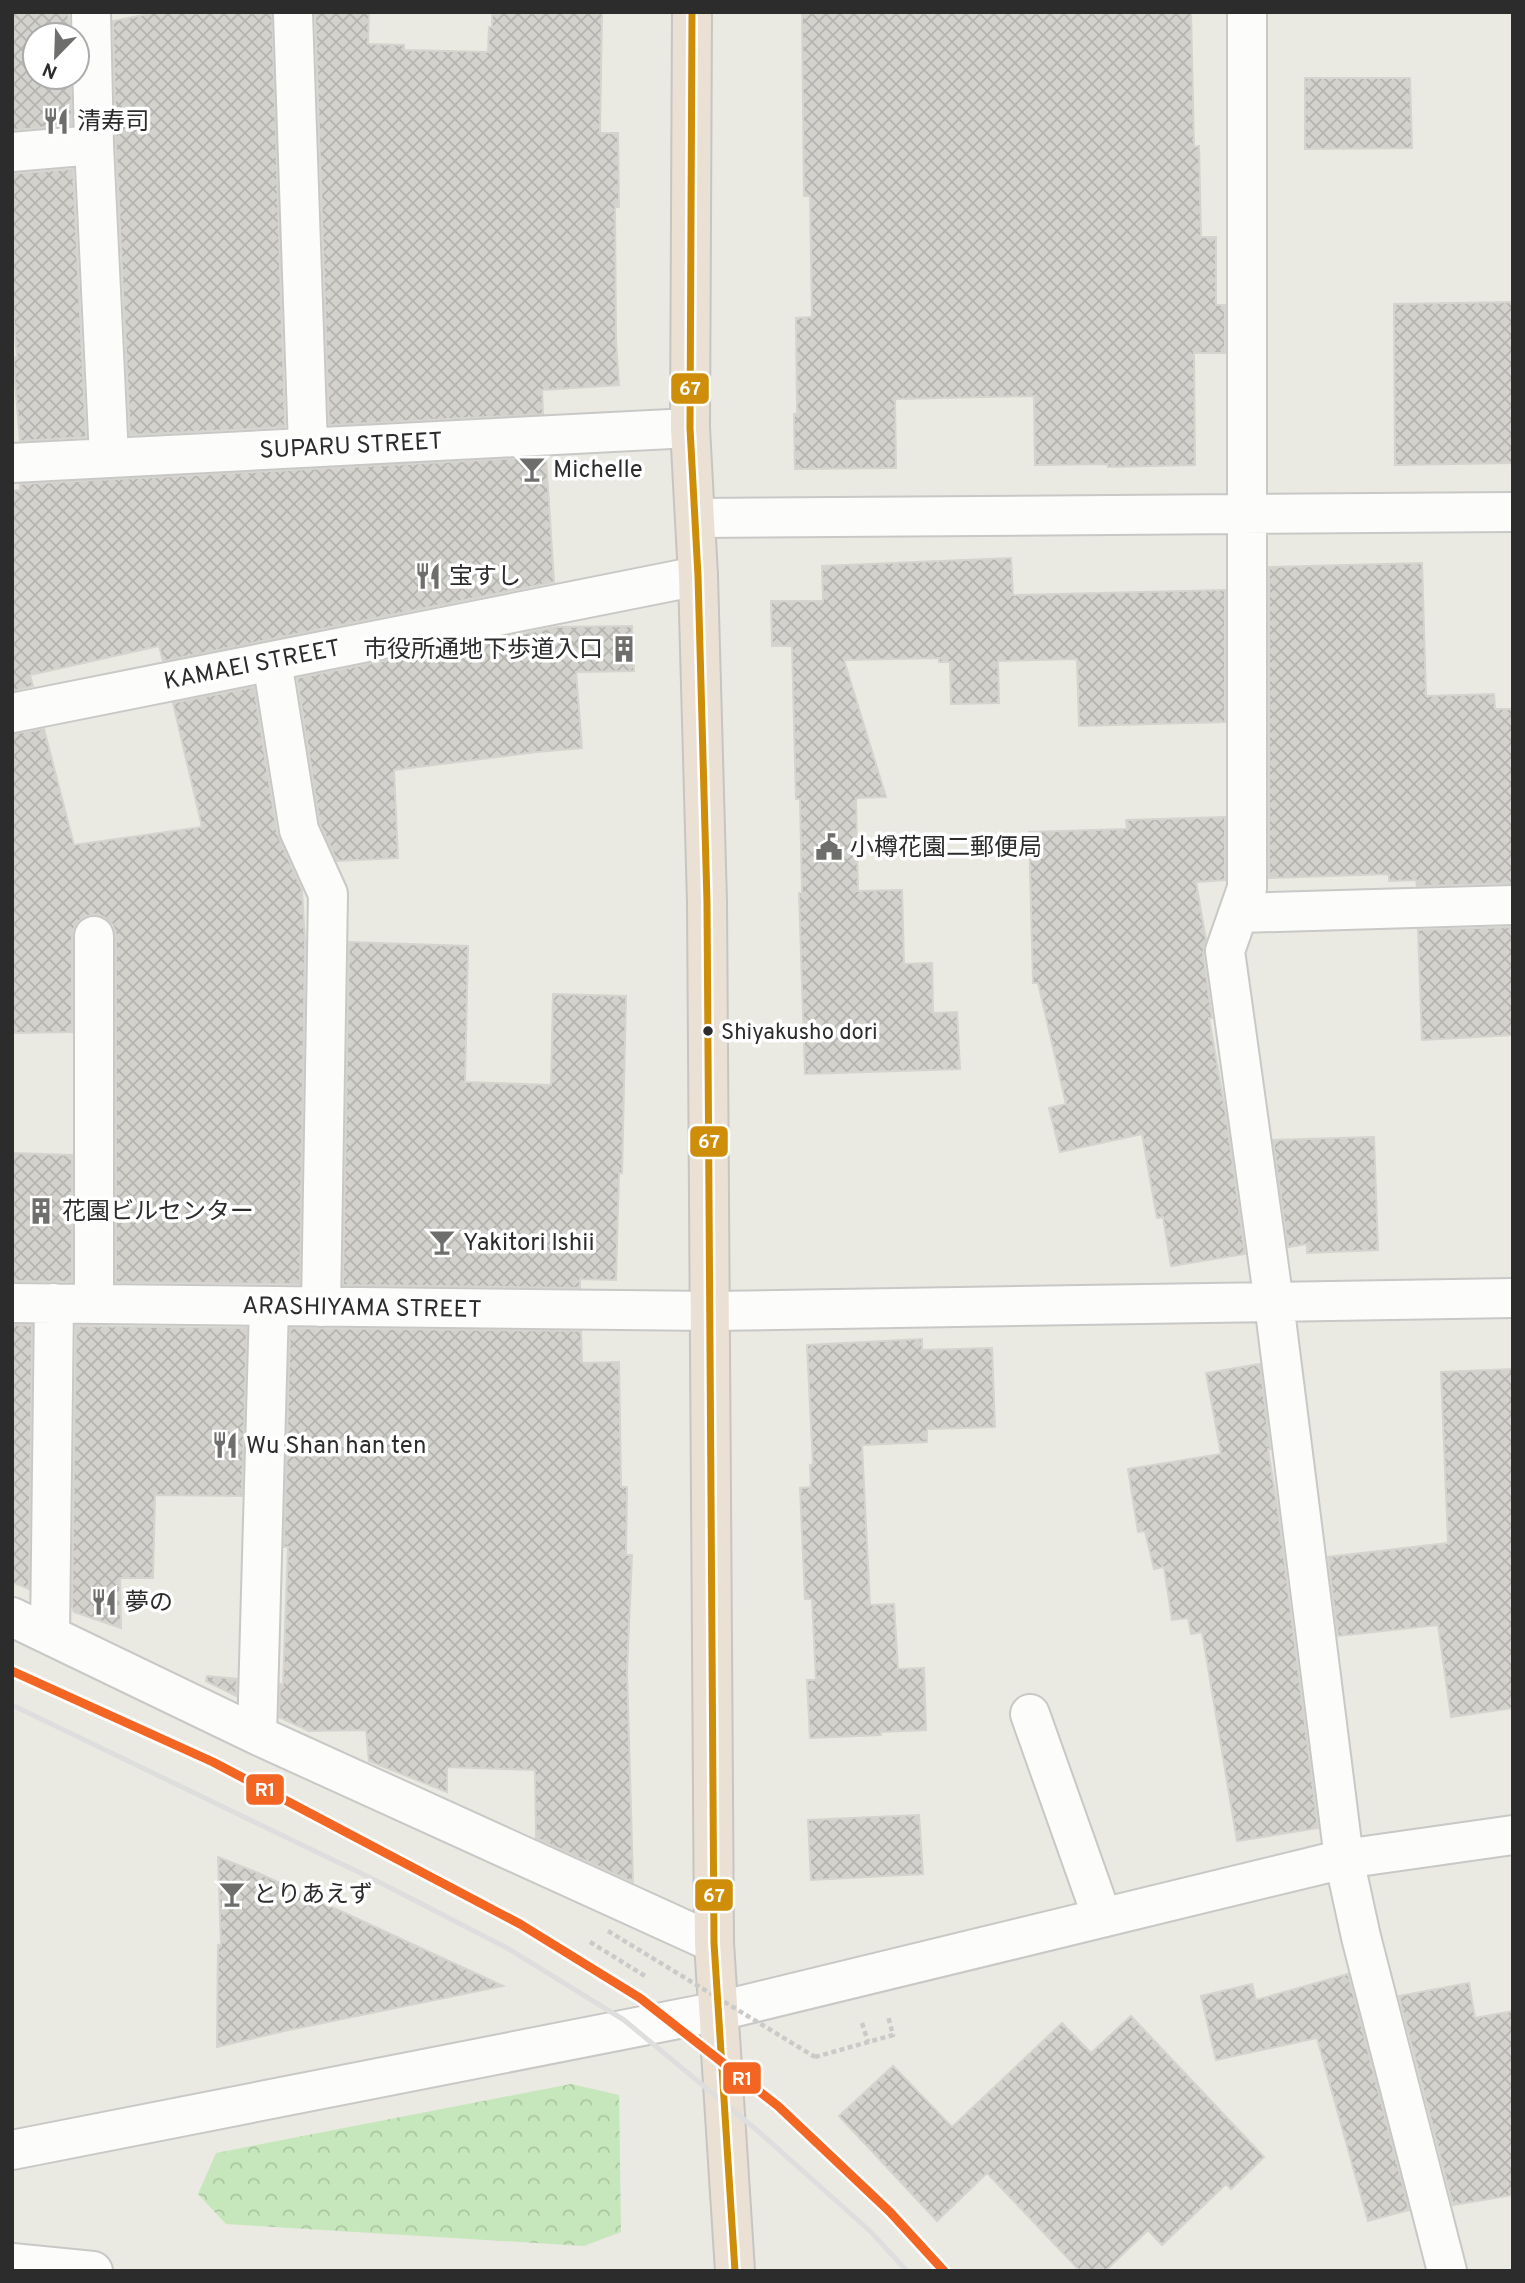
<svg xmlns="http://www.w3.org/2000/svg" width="1525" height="2283" viewBox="0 0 1525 2283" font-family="Overpass,'Noto Sans JP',sans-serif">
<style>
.park{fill:url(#park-crowns)}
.building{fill:url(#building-cross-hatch);stroke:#d5d4ce;stroke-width:2}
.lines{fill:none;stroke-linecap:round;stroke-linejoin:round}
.minor-casing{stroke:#c8c8c7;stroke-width:42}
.highway-casing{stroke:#c6c5c2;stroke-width:42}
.path{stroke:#cacac9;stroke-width:4.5;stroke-dasharray:5 3.5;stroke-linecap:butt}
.minor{stroke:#fcfcfb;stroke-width:38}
.highway{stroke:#eae1d4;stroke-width:38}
.rail{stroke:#dededf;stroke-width:5}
.path-bridge{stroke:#cacac9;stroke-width:4.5;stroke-dasharray:5 3.5;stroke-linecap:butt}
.bus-1-casing{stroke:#fff;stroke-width:12}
.bus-1{stroke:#ce8e09;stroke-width:7}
.rail-1-casing{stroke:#fff;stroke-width:14}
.rail-1{stroke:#f26522;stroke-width:9}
.bus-dot{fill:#2c2c2c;stroke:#fff;stroke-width:2.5}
.labels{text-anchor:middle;stroke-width:7;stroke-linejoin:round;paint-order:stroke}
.bus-label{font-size:22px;fill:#2c2c2c;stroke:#fff;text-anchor:start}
.poi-label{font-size:24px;fill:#2c2c2c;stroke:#fff;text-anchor:start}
.street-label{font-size:24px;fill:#2c2c2c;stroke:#fff}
.line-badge{stroke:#fff;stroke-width:2.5}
.badge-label{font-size:19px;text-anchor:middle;font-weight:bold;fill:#fff}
</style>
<defs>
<pattern id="park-crowns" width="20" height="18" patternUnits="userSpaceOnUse" patternTransform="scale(1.75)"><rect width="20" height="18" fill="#c6e7bb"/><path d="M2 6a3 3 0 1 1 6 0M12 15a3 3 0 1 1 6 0" fill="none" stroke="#aac6a1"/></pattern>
<pattern id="building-cross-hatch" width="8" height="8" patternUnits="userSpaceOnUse" patternTransform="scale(1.75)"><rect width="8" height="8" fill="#d3d2cd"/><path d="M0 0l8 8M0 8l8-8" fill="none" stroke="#b5b4b0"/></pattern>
</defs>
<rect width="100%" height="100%" fill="#eae9e2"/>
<path class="park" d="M571,2084L619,2095L621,2232L584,2246L226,2224L198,2194L216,2153Z"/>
<path class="building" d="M12,12H68L70,35H35V77H71L72,125L12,130Z
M158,12H272L285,427L130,435L116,144L113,21Z
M315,12H369L368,44L404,45V50L488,52L489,27H492V12H602L600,133H618L619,207H615L616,340L619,385L542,390L543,414L329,425Z
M802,12H1191L1194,147L1199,146L1201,237H1216V305H1225V353H1194L1195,465L1108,467V464L1035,465L1034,396L895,399L896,468L795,469L794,414H797L796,318L812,317L810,196H804Z
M1305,78H1410L1412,148L1305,149Z
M73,169L86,437L20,441L13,357H17L12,301V174Z
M1513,302V463L1395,465L1394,304Z
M546,457L554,582L163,661L159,646L30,675L33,686L12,691V491L20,490V484Z
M1011,558L1013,595L1225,590V722L1079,726L1077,659L998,661L999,703L951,704L950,662H939V658L844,660L886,797L856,798L858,891L902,890L904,964L932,963L933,1013L957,1012L960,1069L805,1074L799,893H802L800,799H796L792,646H772L771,601H823L822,566Z
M1422,563L1426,696L1494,694L1495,709H1513V883L1417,886L1416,880L1389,881V874L1269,878V567Z
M632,626L634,671L576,672L582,748L537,752L394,770L398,858L337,861L320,824L297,678L557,627Z
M254,687L277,833L302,890L305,941L300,1284L116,1282V935L113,925L104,917L95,914L83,917L75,926L72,936V1032L12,1033V734L44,729L74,845L202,827L173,703Z
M1225,817V880L1196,882L1206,940L1203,954L1212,1018H1209L1226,1115L1245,1254L1171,1266L1163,1217L1157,1218L1142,1134L1060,1152L1049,1108L1066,1104L1038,983H1033L1029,832L1127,829L1126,820Z
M1513,927V1035L1422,1040L1418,930Z
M349,942L468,946L465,1082L551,1085L553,994L626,996L622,1173H619L616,1280L580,1279V1288L343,1285Z
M1374,1137L1378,1250L1307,1253V1244L1288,1247L1273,1140Z
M12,1153L72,1155V1282L12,1281Z
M12,1325H32L29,1589L12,1582Z
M76,1326L247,1328L242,1496L155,1495L153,1578H120L121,1628L74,1612L72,1607Z
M290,1328L581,1331L582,1363L619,1362L621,1487H627L626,1555H632L627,1671L633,1882L536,1838L535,1770L447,1767V1792L369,1761L366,1730L309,1731L279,1717L280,1684H283L288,1547H284Z
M922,1339V1350L992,1348L995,1427L927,1429V1442L862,1445L870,1605L894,1604L898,1669L924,1668L926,1730L880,1732L881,1735L810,1738L807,1680H816L812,1599H805L800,1488L811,1487L810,1465H813L807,1345Z
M1260,1364L1270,1449H1268L1278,1511L1318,1828L1237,1841L1202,1632L1191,1634L1188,1618L1172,1620L1164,1567L1154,1569L1145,1531L1138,1532L1128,1469L1221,1454L1206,1373Z
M1513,1369V1708L1451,1717L1438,1625L1338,1636L1328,1557L1448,1543L1441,1372Z
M207,1676L237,1679L236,1696L206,1681Z
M919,1815L923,1874L811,1880L808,1820Z
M218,1857L256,1872L503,1986L284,2031L217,2047L218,1945H221Z
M1348,1974L1409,2210L1368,2221L1317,2038L1216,2060L1201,1996L1252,1984L1256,2000Z
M1469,1983L1475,2018L1513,2011V2195L1453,2205L1399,1996Z
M1131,2016L1264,2157L1231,2189L1226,2184L1162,2245L1148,2230L1105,2271H1080L987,2173L937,2221L839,2116L893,2066L952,2127L1062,2023L1091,2053Z"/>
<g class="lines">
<defs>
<path id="minor" d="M91,12L94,145L109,457
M1247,12V888L1225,951L1274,1303L1344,1859L1361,1937L1447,2271
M293,14L308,447
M12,152L94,145
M12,463L690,428
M695,518L1513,512
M272,661L299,830L328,894L321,1307
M12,713L698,576
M1240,913L1513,905
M94,936V1303
M12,1303L711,1311L1513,1298
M12,1617L257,1735L714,1943
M50,1635L54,1303
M1030,1714L1102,1917
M257,1735L269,1306
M12,2150L719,2011L1344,1859L1513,1835
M12,2263L93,2271"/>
<path id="highway" d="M692,12L690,428L698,576L707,902L714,1943L735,2271"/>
</defs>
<use href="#minor" class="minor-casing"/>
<use href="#highway" class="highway-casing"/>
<path class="path" d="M590,1942L645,1976
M862,2023L868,2042
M815,2057L893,2035L888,2016"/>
<use href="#minor" class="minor"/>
<use href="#highway" class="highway"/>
<path class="rail" d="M12,1705L379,1882L507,1948L624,2020L758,2131L870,2231L907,2271"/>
<path class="path-bridge" d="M608,1931L815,2057"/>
<defs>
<path id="bus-1" d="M692,12L690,428L698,576L707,902L714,1943L735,2271"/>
</defs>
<use href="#bus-1" class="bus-1-casing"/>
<use href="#bus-1" class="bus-1"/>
<defs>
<path id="rail-1" d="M12,1671L213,1762L520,1924L640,1998L778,2106L890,2212L944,2271"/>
</defs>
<use href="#rail-1" class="rail-1-casing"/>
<use href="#rail-1" class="rail-1"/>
</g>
<defs>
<symbol id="restaurant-bare" viewBox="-9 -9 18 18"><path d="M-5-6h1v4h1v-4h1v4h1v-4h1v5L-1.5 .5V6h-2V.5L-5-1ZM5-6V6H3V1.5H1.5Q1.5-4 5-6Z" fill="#6e6e6c" stroke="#fff" stroke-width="2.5" paint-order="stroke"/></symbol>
<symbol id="bar-bare" viewBox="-9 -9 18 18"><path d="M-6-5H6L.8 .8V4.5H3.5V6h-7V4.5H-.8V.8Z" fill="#6e6e6c" stroke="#fff" stroke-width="2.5" paint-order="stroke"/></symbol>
<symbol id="building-bare" viewBox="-9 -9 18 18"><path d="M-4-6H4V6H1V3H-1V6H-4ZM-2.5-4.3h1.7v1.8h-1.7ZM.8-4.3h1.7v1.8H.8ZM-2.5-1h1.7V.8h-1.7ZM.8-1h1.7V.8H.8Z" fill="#6e6e6c" stroke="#fff" stroke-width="2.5" paint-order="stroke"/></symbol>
<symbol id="civic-bare" viewBox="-9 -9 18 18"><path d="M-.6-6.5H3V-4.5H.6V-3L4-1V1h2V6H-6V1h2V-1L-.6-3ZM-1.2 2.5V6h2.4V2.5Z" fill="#6e6e6c" stroke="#fff" stroke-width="2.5" paint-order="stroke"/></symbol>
</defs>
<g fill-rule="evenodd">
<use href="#restaurant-bare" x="37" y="102" width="38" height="38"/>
<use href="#bar-bare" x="513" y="450" width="38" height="38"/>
<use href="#restaurant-bare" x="409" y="557" width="38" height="38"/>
<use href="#building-bare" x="605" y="630" width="38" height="38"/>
<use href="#civic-bare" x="810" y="828" width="38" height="38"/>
<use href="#building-bare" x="22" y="1192" width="38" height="38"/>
<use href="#bar-bare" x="423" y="1223" width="38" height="38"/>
<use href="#restaurant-bare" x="206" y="1426" width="38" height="38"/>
<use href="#restaurant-bare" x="85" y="1583" width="38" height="38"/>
<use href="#bar-bare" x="213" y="1875" width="38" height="38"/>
</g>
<circle class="bus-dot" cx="708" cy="1031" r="6"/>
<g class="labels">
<g class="bus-label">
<text x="721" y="1039">Shiyakusho dori</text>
</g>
<g class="poi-label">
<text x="77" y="129">清寿司</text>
<text x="553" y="477">Michelle</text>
<text x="449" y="584">宝すし</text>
<text x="603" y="657" text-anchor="end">市役所通地下歩道入口</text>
<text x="850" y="855">小樽花園二郵便局</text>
<text x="62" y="1219">花園ビルセンター</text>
<text x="463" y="1250">Yakitori Ishii</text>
<text x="246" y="1453">Wu Shan han ten</text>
<text x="125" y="1610">夢の</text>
<text x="253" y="1902">とりあえず</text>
</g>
<g class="street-label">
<text transform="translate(351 445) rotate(-3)" y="8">SUPARU STREET</text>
<text transform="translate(252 664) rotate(-11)" y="8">KAMAEI STREET</text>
<text transform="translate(362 1307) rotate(1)" y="8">ARASHIYAMA STREET</text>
</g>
</g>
<g class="line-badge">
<rect x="670" y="372" width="40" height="33" rx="7" fill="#ce8e09"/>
<rect x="689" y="1125" width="40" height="33" rx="7" fill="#ce8e09"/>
<rect x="245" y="1773" width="40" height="33" rx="7" fill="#f26522"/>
<rect x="694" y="1878" width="40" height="34" rx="7" fill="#ce8e09"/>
<rect x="722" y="2061" width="40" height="34" rx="7" fill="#f26522"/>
</g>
<g class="badge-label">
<text x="690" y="395">67</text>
<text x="709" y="1148">67</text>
<text x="265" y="1796">R1</text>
<text x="714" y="1902">67</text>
<text x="742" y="2085">R1</text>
</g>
<rect width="1525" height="2283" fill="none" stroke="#2c2c2c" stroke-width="28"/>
<g transform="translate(56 56) rotate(203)"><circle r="33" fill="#ffffff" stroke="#ababab" stroke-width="2"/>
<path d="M0-5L12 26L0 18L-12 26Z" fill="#6e6e6c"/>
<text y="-10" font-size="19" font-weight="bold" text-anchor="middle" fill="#2c2c2c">N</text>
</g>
</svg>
